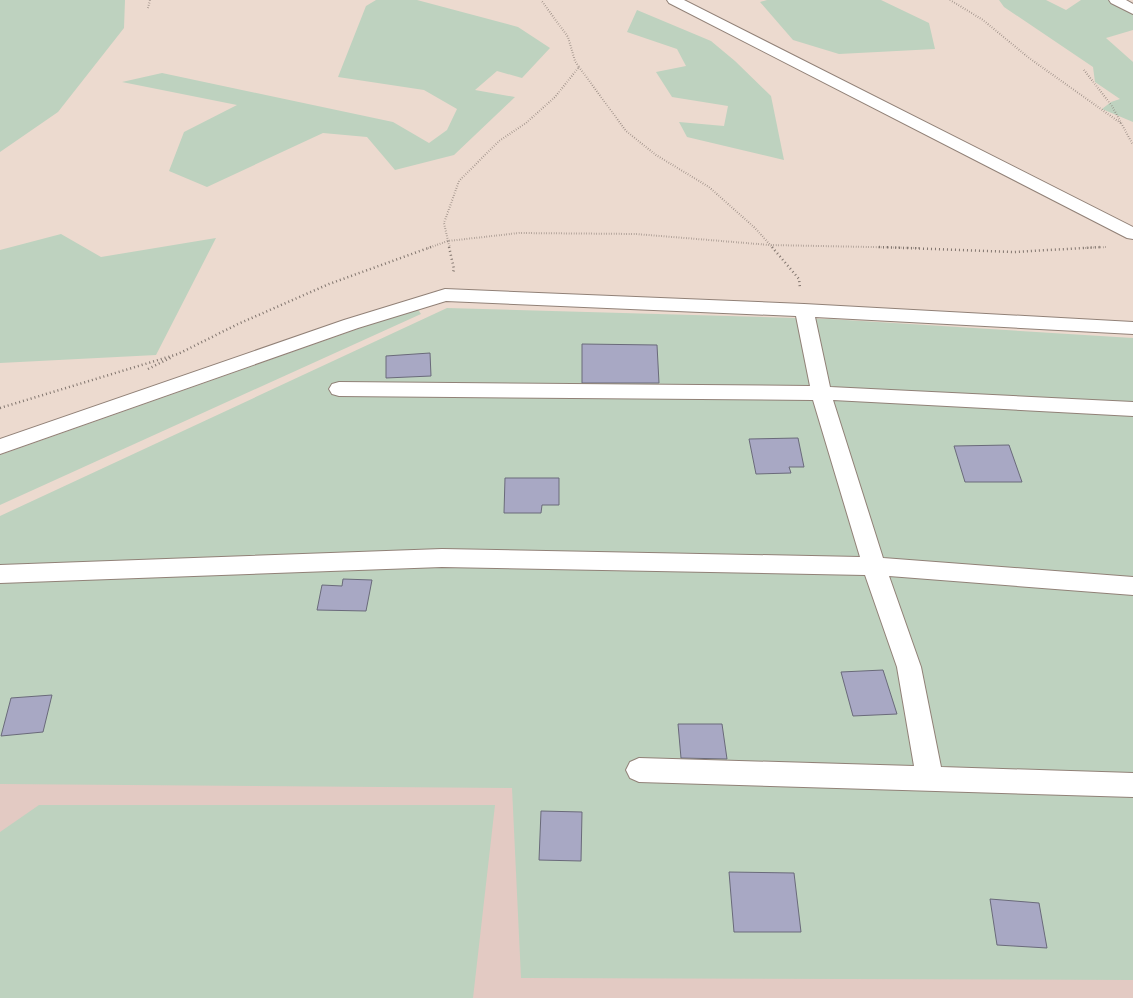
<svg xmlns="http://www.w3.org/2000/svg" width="1133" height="998" viewBox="0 0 1133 998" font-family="Inter,sans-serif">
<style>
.industrial{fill:#e3cac3}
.green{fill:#bed2bf}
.building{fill:#a8a8c4;stroke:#6a6a7a}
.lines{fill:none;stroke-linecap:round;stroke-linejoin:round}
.minor-casing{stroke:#918177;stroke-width:2}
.path-far1{stroke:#81756e;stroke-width:2;stroke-dasharray:0.5 2;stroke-linecap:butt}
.path{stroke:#81756e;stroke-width:2.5;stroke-dasharray:1 3;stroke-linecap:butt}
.minor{fill:#fff;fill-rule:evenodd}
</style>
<rect width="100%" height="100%" fill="#ecdacf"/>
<path class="industrial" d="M391,744L1133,958V998H0V765Z"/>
<path class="green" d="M0,0H125L124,28L58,112L0,152Z
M376,0H417L518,27L550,48L522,78L497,71L475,90L515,97L454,155L395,170L367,137L323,133L207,187L169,171L184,132L237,105L122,82L162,73L393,122L429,143L447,130L457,109L424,90L338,77L366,6Z
M767,0H881L929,23L935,49L839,54L793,40L760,2Z
M999,0H1046L1066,10L1081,0H1111L1133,14V30L1106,38L1133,62V122L1102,109L1111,102L1120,99L1095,82L1093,67L1004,7Z
M637,10L711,41L735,61L771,96L784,160L687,137L679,122L724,126L728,106L672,97L656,72L686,66L677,49L627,32Z
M61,234L101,257L216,238L156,355L0,363V250Z
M417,308L421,314L0,505V455Z
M447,308L830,319L1133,338V980L521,978L512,788L0,784V516Z
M39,805H495L473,998H0V832Z"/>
<path class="building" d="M582,344L657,345L659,383H582Z
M430,353L431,376L386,378V356Z
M798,438L804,467H789L791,473L756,474L749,439Z
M1009,445L1022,482H965L954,446Z
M505,478H559V505H542L541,513H504Z
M343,579L372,580L366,611L317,610L322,585L342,586Z
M883,670L897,714L853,716L841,672Z
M52,695L43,732L1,736L11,698Z
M678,724H722L727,759L681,758Z
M541,811L582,812L581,861L539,860Z
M729,872L794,873L801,932H734Z
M990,899L1039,903L1047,948L997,945Z"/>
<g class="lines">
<defs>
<path id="minor" d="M667,0H684L1133,227V239L1127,238L669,3Z
M1109,0H1126L1133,4V14L1111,3Z
M445,289L804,304L1133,322V334L815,317L830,387L1133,402V416L833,400L883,558L1133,577V595L889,576L921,667L941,767L1133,773V797L639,782L630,778L626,770L630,762L639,758L914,766L897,667L865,575L442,567L0,583V565L442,549L860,557L813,400L339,396L332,394L329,389L332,384L339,382L810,386L796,316L446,301L358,328L0,454V439L344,320Z"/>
</defs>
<use href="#minor" class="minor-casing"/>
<path class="path-far1" d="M950,0L983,20L1029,58L1122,124
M148,8L150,0
M579,67L626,131L656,155L709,187L755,228L773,248
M1084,70L1112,106L1133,145
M448,241L444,223L459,181L499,141L526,123L555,97L579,67L575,61L568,37L541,0
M448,241L450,248
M428,248L448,241L519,233L636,234L770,245L920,248
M1083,248L1107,247"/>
<path class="path" d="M449,247L454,269L453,273
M772,247L799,279L800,288
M879,247L1014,252L1101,247
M148,369L172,357
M0,408L178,354L238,324L329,284L431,247"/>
<use href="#minor" class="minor"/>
</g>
</svg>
